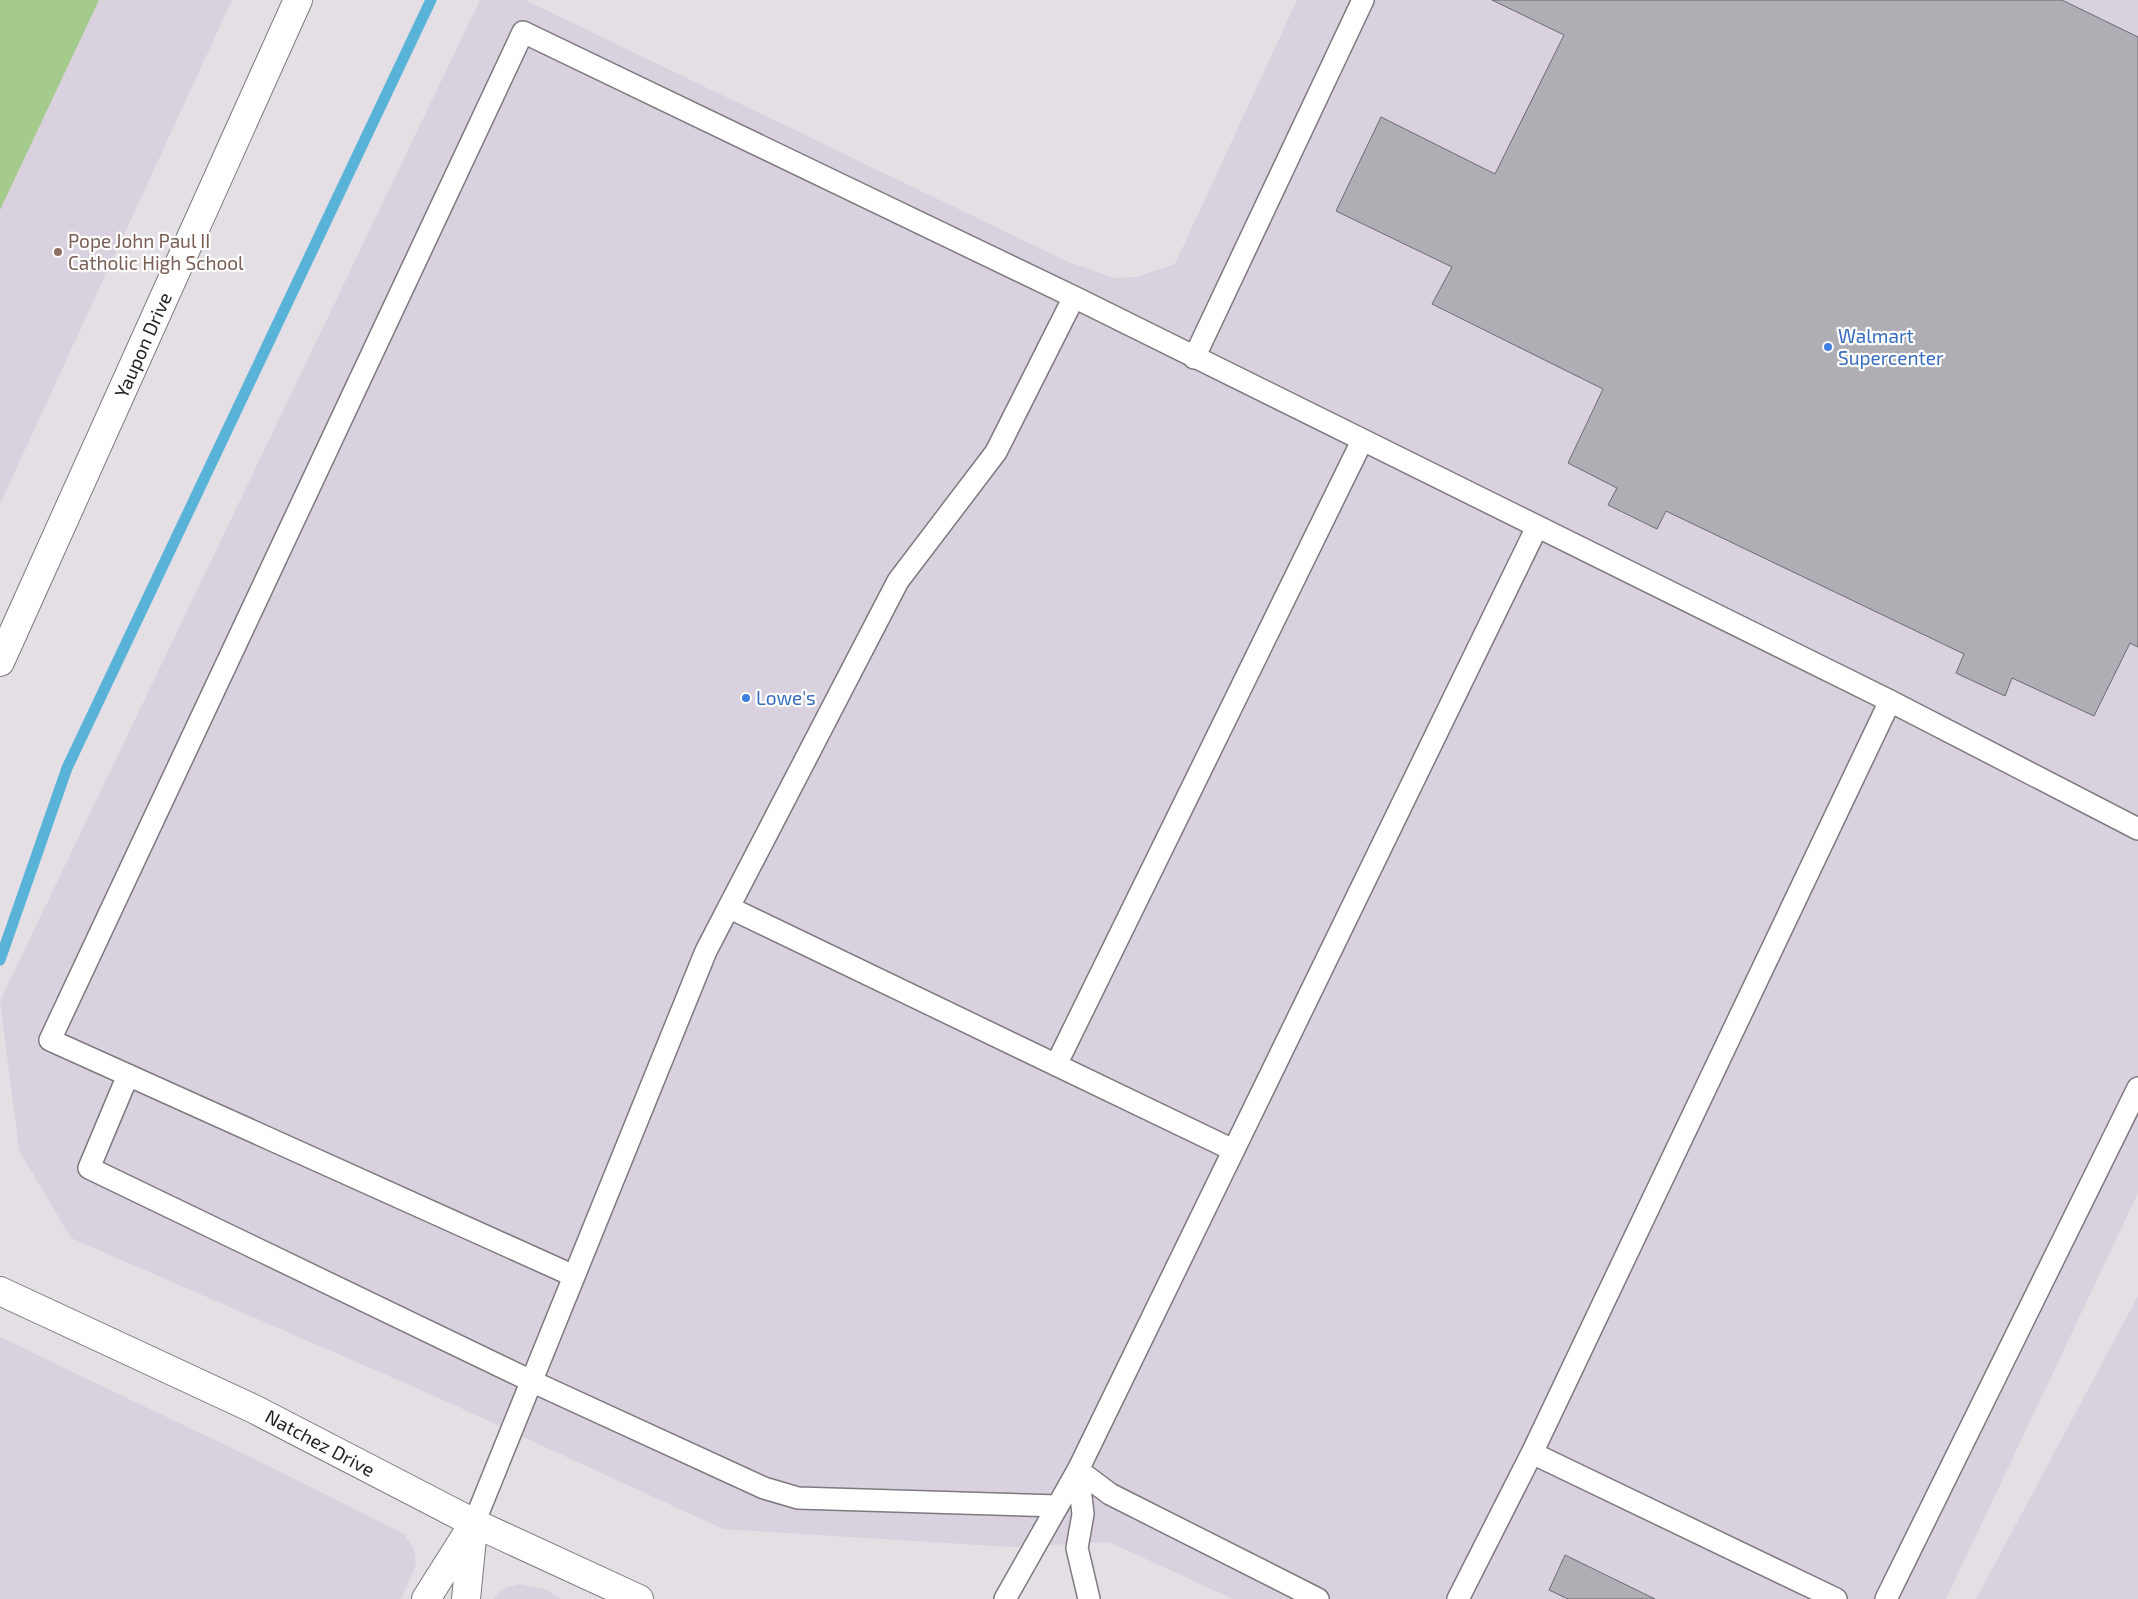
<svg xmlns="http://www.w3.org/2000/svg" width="2138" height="1599" viewBox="0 0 2138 1599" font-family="'Exo 2',sans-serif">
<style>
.built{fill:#dad1de}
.grass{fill:#a4ca8c}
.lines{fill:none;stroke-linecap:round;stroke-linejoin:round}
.stream{stroke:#59b3d8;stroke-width:11}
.building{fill:#aeaeb4;stroke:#6b6b71}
.service-casing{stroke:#7d797f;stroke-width:24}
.tertiary-casing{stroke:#7d797f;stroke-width:30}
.service{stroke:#fff;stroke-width:21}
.tertiary{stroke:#fff;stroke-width:28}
.education-dot{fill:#8d6e63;stroke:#fff;stroke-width:2}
.shop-dot{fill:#3f7fe0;stroke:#fff;stroke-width:2}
.labels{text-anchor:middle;stroke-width:4.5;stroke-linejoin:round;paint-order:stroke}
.education-label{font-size:19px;fill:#785e54;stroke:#fff;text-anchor:start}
.shop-label{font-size:19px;fill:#366cbe;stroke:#fff;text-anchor:start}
.street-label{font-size:19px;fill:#211f21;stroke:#fff}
</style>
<rect width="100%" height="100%" fill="#e3dfe5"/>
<path class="built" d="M0,0H232L0,504Z
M480,0H525L1066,261L1114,278L1136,277L1175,264L1297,0H2138V1193L1946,1599H1233L1109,1542L1012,1547L723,1529L430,1394L71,1238L19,1150L0,1001Z
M2138,1296V1599H1976Z
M0,1337L275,1469L404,1534L414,1549L416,1565L401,1599H0Z
M520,1584L547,1590L561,1599H493L502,1589Z"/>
<path class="grass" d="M0,0H99L0,210Z"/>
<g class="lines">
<path class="stream" d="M0,960L67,768L431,0"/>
</g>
<path class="building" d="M1492,0H2062L2138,37V647L2130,643L2094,716L2012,678L2005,696L1956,673L1964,654L1666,511L1657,529L1608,505L1617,488L1568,463L1603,389L1432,304L1452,267L1336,211L1381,117L1495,174L1564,35Z
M1565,1555L1655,1599H1568L1549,1590Z"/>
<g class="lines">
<defs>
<path id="service" d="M1194,358L1363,0
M730,908L1233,1150
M1056,1065L1362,441
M128,1075L89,1168L531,1381L764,1488L798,1498L1058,1506
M574,1276L50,1040L523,32L1074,297
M1532,1453L1836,1599
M1078,1470L1110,1494L1318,1599
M1078,1470L1083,1514L1077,1548L1089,1599
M474,1523L706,951L898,581L996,452L1074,297L1890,701L2138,829
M1005,1599L1078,1470L1537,527
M1458,1599L1532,1453L1890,701
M1886,1599L2138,1088"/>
<path id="tertiary" d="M0,662L298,0
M0,1291L254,1409L474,1523L639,1599
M426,1599L474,1523
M466,1599L473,1528"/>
</defs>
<use href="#service" class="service-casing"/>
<use href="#tertiary" class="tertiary-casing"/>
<use href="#service" class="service"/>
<use href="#tertiary" class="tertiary"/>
</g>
<circle class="education-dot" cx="58" cy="252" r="5"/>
<g class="shop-dot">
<circle cx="1828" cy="347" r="5"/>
<circle cx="746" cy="698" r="5"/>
</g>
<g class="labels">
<g class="education-label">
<text x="68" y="248">Pope John Paul II<tspan x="68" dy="22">Catholic High School</tspan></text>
</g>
<g class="shop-label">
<text x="1838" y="343">Walmart<tspan x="1838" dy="22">Supercenter</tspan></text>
<text x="756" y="705">Lowe's</text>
</g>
<g class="street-label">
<text transform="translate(143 345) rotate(-66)" y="7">Yaupon Drive</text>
<text transform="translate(320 1443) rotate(28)" y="7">Natchez Drive</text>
</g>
</g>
</svg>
